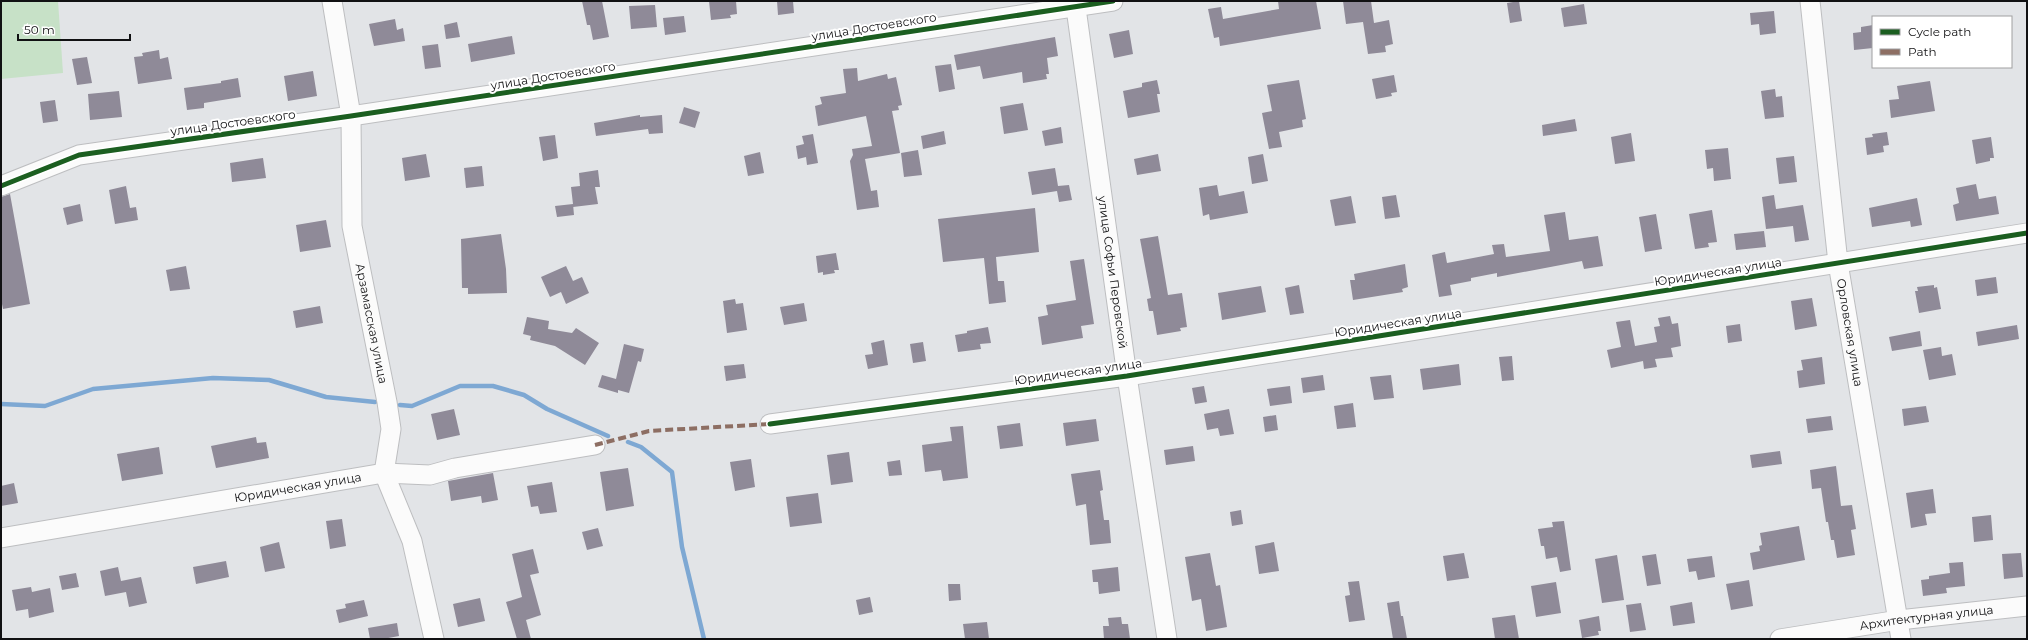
<svg xmlns="http://www.w3.org/2000/svg" width="2028" height="640" viewBox="0 0 2028 640" font-family="Montserrat,sans-serif">
<style>
.green{fill:#c7e1c7}
.lines{fill:none;stroke-linecap:round;stroke-linejoin:round}
.stream{stroke:#7ea8d3;stroke-width:4.5}
.building{fill:#8f8a98}
.minor-casing{stroke:#bdbec0;stroke-width:21}
.minor{stroke:#fbfbfb;stroke-width:19}
.quiet{stroke:#8d6e63;stroke-width:4;stroke-dasharray:8 4;stroke-linecap:butt}
.cycleway-casing{stroke:#fff;stroke-width:8}
.cycleway{stroke:#1b5e20;stroke-width:5}
.labels{text-anchor:middle;stroke-width:4;stroke-linejoin:round;paint-order:stroke}
.street-label{font-size:12px;fill:#111113;stroke:#fff}
</style>
<rect width="100%" height="100%" fill="#e2e4e7"/>
<path class="green" d="M1,1H58L63,73L1,79Z"/>
<g class="lines">
<path class="stream" d="M1,404L45,406L93,389L213,378L269,380L326,397L375,402
M400,405L412,406L460,386H493L524,395L547,409L608,436
M628,442L641,447L672,472L682,547L704,639"/>
</g>
<path class="building" d="M582,1H602L609,37L593,40L590,25H587Z
M709,1H736L737,14L730,15L731,18L711,20Z
M777,1H793L794,13L778,15Z
M1278,1H1316L1321,29L1220,46L1219,37L1214,38L1208,9L1221,7L1223,19L1279,9Z
M1343,1H1371L1374,23L1389,20L1393,44L1385,46L1386,52L1368,54L1363,22L1346,24Z
M1519,1L1522,21L1510,23L1507,3Z
M1584,4L1587,24L1564,27L1561,8Z
M655,5L657,27L631,29L629,6Z
M1774,11L1776,33L1760,35L1759,24L1751,25L1750,13Z
M684,16L686,32L665,35L663,18Z
M395,19L397,30L403,28L405,41L374,46L369,24Z
M457,22L460,37L446,39L444,25Z
M1873,25V48L1854,50L1853,33L1861,32V27Z
M1129,30L1133,54L1114,58L1109,34Z
M512,36L515,54L471,62L468,44Z
M1055,37L1058,56L1047,58L1049,74H1046L1047,79L1023,83L1022,72L983,79L980,66L957,70L954,55Z
M438,44L441,67L425,69L422,46Z
M159,50L160,59L168,57L172,79L138,84L134,57L143,56L142,53Z
M87,57L92,83L77,85L72,59Z
M951,64L955,89L939,92L935,66Z
M857,68L858,81L887,74L888,79L896,77L902,105L898,106L899,110L892,111L900,153L865,159L871,191L877,190L879,207L857,210L850,161L853,155L852,149L872,146L866,116L818,126L815,106L822,104L820,97L846,93L843,69Z
M313,71L317,96L288,101L284,76Z
M1394,75L1397,92L1391,93L1392,96L1376,99L1372,79Z
M238,78L241,97L204,103V108L187,110L184,88L221,83V81Z
M1157,80L1160,94H1157L1160,112L1128,118L1123,91L1142,87V83Z
M1299,80L1306,119L1302,120L1303,127L1279,132L1282,147L1269,149L1262,113L1272,111L1267,85Z
M1930,81L1935,111L1891,118L1889,100L1899,99L1897,86Z
M1775,89L1776,97L1782,96L1784,117L1765,119L1761,91Z
M119,91L122,117L90,120L88,94Z
M55,100L58,121L43,123L40,102Z
M1023,103L1028,130L1004,134L1000,107Z
M684,107L700,112L695,128L679,123Z
M640,115V117L662,115L663,133L649,134L648,129L596,136L594,123Z
M1575,119L1577,131L1543,136L1542,125Z
M1061,127L1063,143L1045,146L1042,131Z
M944,131L946,144L923,149L921,136Z
M1887,132L1889,145L1883,146L1884,152L1867,155L1865,138L1873,137L1872,134Z
M1631,133L1635,161L1615,164L1611,137Z
M813,134L818,163L807,165L806,157L798,159L796,146L804,144L802,136Z
M555,135L558,158L543,161L539,137Z
M1991,137L1994,158H1990V161L1976,164L1972,140Z
M1728,148L1731,179L1714,181L1713,168L1707,169L1705,150Z
M918,150L922,175L904,177L901,153Z
M760,152L764,173L748,176L744,156Z
M426,154L430,177L405,181L402,158Z
M1158,154L1161,171L1137,175L1134,159Z
M1263,154L1268,181L1252,184L1248,157Z
M1794,156L1797,182L1779,184L1776,158Z
M263,158L266,178L232,182L230,163Z
M482,166L484,186L466,188L464,168Z
M1055,168L1058,186L1069,185L1072,200L1059,202L1057,191L1032,195L1028,172Z
M598,170L600,187H595L598,204L573,207V204L574,215L557,217L555,206L573,204L571,187L580,186L579,173Z
M1976,184L1979,199L1996,196L1999,214L1956,221L1953,205L1959,203L1956,188Z
M1217,185L1219,196L1244,191L1248,213L1210,220L1209,214L1203,216L1199,188Z
M126,186L130,208L136,207L138,220L115,224L109,190Z
M10,194L30,304L3,309L1,299V197Z
M1396,195L1400,217L1385,219L1382,197Z
M1774,195L1776,209L1803,205L1809,240L1795,242L1793,226L1766,229L1762,197Z
M1351,196L1356,223L1335,226L1330,200Z
M1917,198L1922,225L1911,227L1910,221L1872,227L1869,208Z
M80,204L83,221L67,225L63,208Z
M1035,208L1039,252L996,257L998,281H1004L1006,302L989,304L984,258L943,262L938,219Z
M1712,210L1717,242L1708,243L1709,247L1695,249L1689,214Z
M1565,212L1569,240L1598,236L1603,266L1584,269L1582,261L1497,277V273L1471,278V281L1450,285L1452,295L1439,297L1432,255L1445,252L1447,263L1494,254L1492,245L1504,244L1506,257L1550,251L1544,215Z
M1656,214L1662,249L1645,252L1639,217Z
M326,220L331,247L300,252L296,225Z
M1764,231L1766,247L1736,250L1734,234Z
M501,234L506,269L507,293L468,294V288H462L461,239Z
M1158,236L1168,295L1182,293L1187,327L1180,328L1181,331L1157,335L1153,311H1149L1147,299L1151,298L1140,239Z
M836,253L839,270H834L835,273L823,275V272L818,273L816,256Z
M1084,259L1094,324L1081,326L1083,338L1042,345L1038,317L1048,315L1046,305L1076,300L1070,261Z
M1405,264L1408,287L1402,289L1403,292L1353,300L1350,280H1355L1354,274Z
M186,266L190,289L170,291L166,270Z
M566,266L573,281L582,277L589,293L566,304L561,292L550,297L541,277Z
M1996,277L1998,293L1977,296L1975,280Z
M1299,285L1304,313L1290,315L1285,288Z
M1934,285V288L1937,287L1941,309L1919,313L1915,291H1918L1917,287Z
M1261,286L1266,312L1222,320L1218,293Z
M1812,298L1817,326L1795,330L1791,301Z
M735,299L736,304L743,303L747,330L727,333L723,301Z
M804,303L807,321L784,325L780,307Z
M320,306L323,323L296,328L293,311Z
M1670,316L1672,324L1678,323L1681,346L1671,348L1673,357L1655,359L1657,367L1644,369L1643,361L1611,368L1607,350L1621,347L1616,322L1630,320L1635,346L1657,342L1654,327L1660,326L1658,318Z
M527,317L549,321L548,329L572,333L576,328L599,343L585,365L555,346L530,340L531,336L523,334Z
M1740,324L1742,341L1728,343L1726,326Z
M2017,325L2019,339L1978,346L1976,332Z
M988,327L991,343L980,344L981,349L958,352L955,335L967,333V331Z
M1920,331L1922,346L1892,351L1889,337Z
M884,340L888,365L868,369L865,355L873,354L871,343Z
M923,342L926,361L913,363L910,344Z
M624,344L644,349L641,362L638,361L629,393L618,390V393L598,387L602,375L616,379Z
M1941,347L1942,356L1952,354L1956,375L1929,380L1923,350Z
M1512,356L1514,380L1502,381L1499,357Z
M1822,357L1825,384L1799,388L1797,371L1803,370L1801,360Z
M744,364L746,378L726,381L724,366Z
M1459,364L1461,385L1423,390L1420,369Z
M1323,375L1325,390L1303,393L1301,378Z
M1391,375L1394,398L1374,400L1370,377Z
M1204,386L1207,402L1195,404L1192,388Z
M1290,386L1292,403L1270,406L1267,389Z
M1353,403L1356,427L1337,429L1334,406Z
M1926,406L1929,422L1904,426L1902,409Z
M454,409L460,435L437,440L431,414Z
M1229,409L1234,434L1220,436L1218,428L1207,430L1204,414Z
M1276,415L1278,430L1265,432L1263,417Z
M1831,416L1833,430L1808,433L1806,419Z
M1096,419L1099,441L1066,446L1063,423Z
M1020,423L1023,446L1000,449L997,426Z
M963,426L968,478L943,481L941,470L925,472L922,445L952,441L950,427Z
M256,437L257,443L266,442L269,458L216,468L211,446Z
M1193,446L1195,461L1166,465L1164,450Z
M159,447L163,474L122,481L117,454Z
M1780,451L1782,464L1752,468L1750,455Z
M849,452L853,482L831,485L827,455Z
M751,459L755,487L735,491L730,462Z
M900,460L902,475L889,476L887,462Z
M1836,466L1841,506L1852,505L1856,529L1851,530L1855,555L1837,558L1834,540H1831L1828,522H1826L1821,488L1812,489L1810,470Z
M628,468L634,506L606,511L600,472Z
M1100,470L1103,490L1100,491L1104,520H1109L1111,543L1090,545L1086,504L1076,506L1071,474Z
M493,473L498,500L482,503L481,496L451,501L448,481Z
M552,482L557,512L540,514L538,506L531,507L527,486Z
M14,483L18,503L1,506V486Z
M1933,489L1936,513L1925,514L1927,525L1911,528L1906,493Z
M818,493L822,523L790,527L786,497Z
M1241,510L1243,524L1232,526L1230,512Z
M1991,515L1993,540L1974,542L1972,517Z
M342,519L346,546L330,549L326,521Z
M1564,521L1571,570L1560,572L1557,557L1546,559L1544,546H1541L1538,529L1553,527L1552,522Z
M1799,526L1805,560L1753,570L1750,553L1760,551L1759,546L1762,545L1760,533Z
M598,528L603,546L587,550L582,532Z
M279,542L285,568L265,572L260,547Z
M1274,542L1279,571L1259,574L1255,546Z
M533,549L539,573L530,575L541,615L526,620L531,639H517L506,602L522,597L512,554Z
M1210,553L1216,586L1220,585L1227,627L1206,631L1201,599L1192,601L1185,557Z
M1464,553L1469,578L1447,581L1443,556Z
M2021,553L2023,577L2004,579L2002,554Z
M1656,554L1661,584L1647,586L1642,556Z
M1617,555L1624,600L1602,603L1595,559Z
M1712,556L1715,577L1698,580L1696,571L1689,572L1687,559Z
M226,561L229,577L196,584L193,567Z
M1963,562L1965,586L1946,588L1947,593L1923,596L1921,580L1929,579V576L1950,573L1949,563Z
M118,567L121,581L141,577L147,603L129,607L126,592L105,596L100,571Z
M1118,567L1120,591L1099,594L1098,582H1093L1092,570Z
M76,573L79,587L62,590L59,576Z
M1749,580L1753,606L1731,610L1726,584Z
M1359,581L1365,620L1349,622L1345,596L1350,595L1348,582Z
M1556,582L1561,613L1536,617L1531,586Z
M948,584H960L961,600L949,601Z
M31,587L32,592L50,588L54,612L29,618L28,609L16,611L12,590Z
M870,597L873,612L859,615L856,600Z
M480,598L485,621L458,627L453,604Z
M364,600L368,616L339,623L336,610L346,608L345,604Z
M1399,601L1401,616H1403L1407,639H1393L1387,603Z
M1692,602L1695,623L1673,626L1670,606Z
M1641,603L1646,630L1630,632L1626,605Z
M1515,615L1519,639H1495L1492,618Z
M1599,616L1601,631H1598L1599,635L1582,638L1579,620Z
M1121,617L1122,624H1128L1130,639H1104L1103,626H1109L1108,618Z
M987,622L989,639H965L963,624Z
M397,623L399,636L383,639H370L368,628Z"/>
<g class="lines">
<defs>
<g id="minor">
<path id="s1" d="M332,1L351,116L352,226L387,402L391,429L384,473L412,541L434,639"/>
<path id="s2" d="M1075,1L1127,376L1167,639"/>
<path id="s3" d="M1810,1L1838,263L1901,639"/>
<path d="M1,186L79,155L351,116L1113,1"/>
<path d="M770,424L1127,376L2027,233"/>
<path id="s4" d="M1,538L384,473L430,475L455,468L595,445"/>
<path id="s5" d="M1780,639L1899,620L2027,606"/>
</g>
</defs>
<use href="#minor" class="minor-casing"/>
<use href="#minor" class="minor"/>
<path class="quiet" d="M595,445L649,431L770,424"/>
<defs>
<path id="cycleway" d="M1,186L79,155L351,116L1113,1
M770,424L1127,376L2027,233"/>
</defs>
<use href="#cycleway" class="cycleway-casing"/>
<use href="#cycleway" class="cycleway"/>
</g>
<g class="labels">
<g class="street-label">
<text transform="translate(874 27) rotate(-9)" y="4">улица Достоевского</text>
<text transform="translate(553 76) rotate(-9)" y="4">улица Достоевского</text>
<text transform="translate(233 123) rotate(-8)" y="4">улица Достоевского</text>
<text transform="translate(1718 272) rotate(-9)" y="4">Юридическая улица</text>
<text dy="4" stroke="none"><textPath href="#s2" startOffset="274">улица Софьи Перовской</textPath></text>
<text dy="4" stroke="none"><textPath href="#s1" startOffset="326">Арзамасская улица</textPath></text>
<text transform="translate(1398 323) rotate(-9)" y="4">Юридическая улица</text>
<text dy="4" stroke="none"><textPath href="#s3" startOffset="334">Орловская улица</textPath></text>
<text transform="translate(1078 372) rotate(-8)" y="4">Юридическая улица</text>
<text dy="4" stroke="none"><textPath href="#s4" startOffset="301">Юридическая улица</textPath></text>
<text dy="4" stroke="none"><textPath href="#s5" startOffset="148">Архитектурная улица</textPath></text>
</g>
</g>
<rect width="2028" height="640" fill="none" stroke="#111113" stroke-width="4"/>
<rect x="1872" y="16" width="140" height="52" fill="#ffffff" stroke="#a0a0a1"/>
<rect x="1880" y="29" width="20" height="6" fill="#1b5e20" stroke="#a0a0a1"/>
<text x="1908" y="36" font-size="12" fill="#111113">Cycle path</text>
<rect x="1880" y="49" width="20" height="6" fill="#8d6e63" stroke="#a0a0a1"/>
<text x="1908" y="56" font-size="12" fill="#111113">Path</text>
<path d="M18 34v6h112v-6" fill="none" stroke="#111113" stroke-width="2"/>
<text x="24" y="34" font-size="12" fill="#111113" stroke="#ffffff" stroke-width="3" paint-order="stroke">50 m</text>
</svg>
